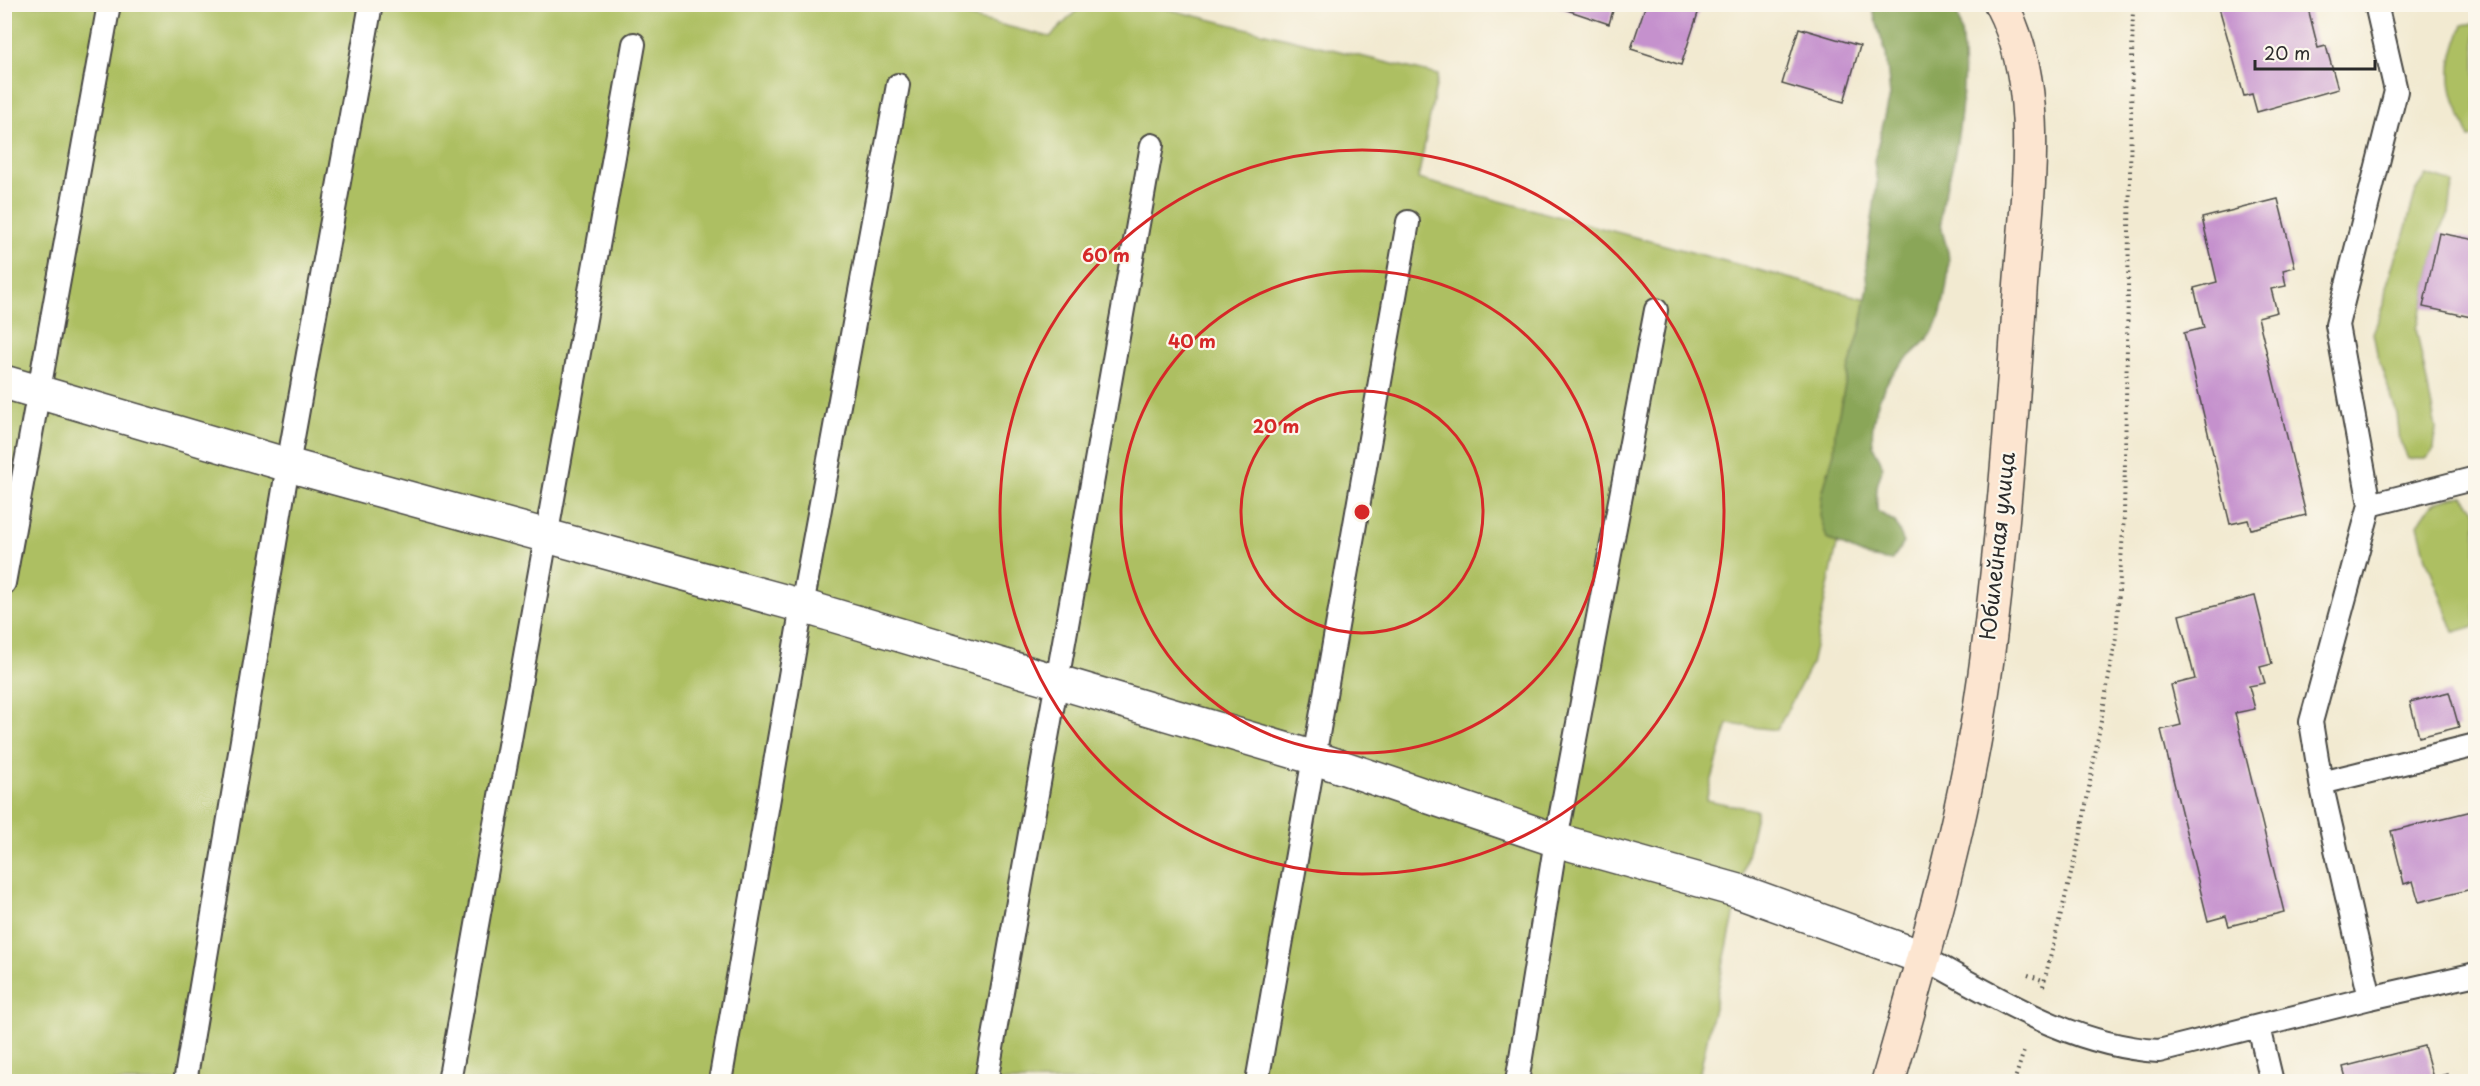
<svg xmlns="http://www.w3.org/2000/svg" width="2480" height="1086" viewBox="0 0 2480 1086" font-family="'Playpen Sans',sans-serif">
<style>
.green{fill:#adbf62;stroke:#6c7546;stroke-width:1.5}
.forest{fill:#8aa658;stroke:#5a6842;stroke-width:1.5}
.building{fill:#c591cd}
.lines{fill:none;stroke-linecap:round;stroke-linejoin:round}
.lane-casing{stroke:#494844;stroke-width:26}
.street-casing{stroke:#494844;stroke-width:36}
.secondary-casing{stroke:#494844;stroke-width:36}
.path{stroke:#494844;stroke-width:4;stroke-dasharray:1.5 4.5;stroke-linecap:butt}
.lane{stroke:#fff;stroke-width:22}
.street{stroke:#fff;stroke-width:33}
.secondary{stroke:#fce5d0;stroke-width:33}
.ring{fill:none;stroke:#d62828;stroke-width:3}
.labels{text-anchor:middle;stroke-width:4.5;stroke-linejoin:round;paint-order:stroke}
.street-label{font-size:21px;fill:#2b2b2b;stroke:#fbf7ec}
.centre{fill:#d62828;stroke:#fbf7ec;stroke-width:3}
.ring-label{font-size:18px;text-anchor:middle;font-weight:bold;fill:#d62828;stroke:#fbf7ec;stroke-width:4.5;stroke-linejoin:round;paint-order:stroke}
</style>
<rect width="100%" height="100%" fill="#fbf7ec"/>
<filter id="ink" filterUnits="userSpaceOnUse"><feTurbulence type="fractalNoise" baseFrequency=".0167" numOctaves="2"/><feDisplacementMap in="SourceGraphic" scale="12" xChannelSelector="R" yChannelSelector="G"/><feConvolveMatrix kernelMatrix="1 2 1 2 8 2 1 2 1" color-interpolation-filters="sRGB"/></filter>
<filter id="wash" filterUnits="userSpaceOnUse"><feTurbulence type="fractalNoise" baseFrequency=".008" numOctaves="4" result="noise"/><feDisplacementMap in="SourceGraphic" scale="24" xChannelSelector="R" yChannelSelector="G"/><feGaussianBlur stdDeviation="1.35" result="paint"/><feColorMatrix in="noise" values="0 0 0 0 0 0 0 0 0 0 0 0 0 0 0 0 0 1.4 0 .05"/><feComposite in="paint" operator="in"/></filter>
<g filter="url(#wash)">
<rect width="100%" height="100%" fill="#f2ead1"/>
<path class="green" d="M918,4L1050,37L1082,5H1151L1438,75L1418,179L1889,305L1811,665L1777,730L1728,724L1706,800L1757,810L1698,1081L5,1082V5Z
M2475,23L2476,136L2470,138C2449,89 2443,76 2463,25Z
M2427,175L2453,183L2449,214L2439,233L2423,307L2416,328L2436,428L2434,450L2425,459H2408L2400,441L2397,414L2378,358L2373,333L2384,305L2386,288L2395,257L2402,242L2416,191Z
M2464,496L2476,511L2475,626L2454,632L2426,558L2418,525C2430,502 2438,498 2464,496Z"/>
<path class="forest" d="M1871,5H1955C1970,53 1963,113 1953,163C1950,179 1942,195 1941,212C1940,227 1944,237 1948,252C1951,268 1944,308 1937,324C1927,345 1906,356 1892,375C1879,393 1870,422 1873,444C1874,452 1881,458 1882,465C1883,472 1877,481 1877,488C1876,495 1877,503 1877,511L1895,522L1904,543L1891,561L1869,557L1827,539L1820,516L1822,494L1834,452L1835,431L1848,371L1860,331L1868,286L1866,264L1877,183L1874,161L1890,96L1886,53Z"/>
<g id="blocks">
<path class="building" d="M1549,4H1615L1609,24Z
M1646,4H1701L1681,65L1631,49Z
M2218,4H2307L2318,48L2326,46L2338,89L2257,112L2252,94L2244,96Z
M1799,28L1860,46L1844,102L1782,84Z
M2278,199L2295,267L2283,270L2286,286L2271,289L2277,312L2258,317L2306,515L2251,529L2248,520L2230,524L2184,333L2204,328L2194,288L2217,282L2202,218Z
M2439,233L2476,240V318L2423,307Z
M2255,596L2272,664L2260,667L2265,683L2249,686L2255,709L2235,713L2284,912L2229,926L2226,916L2208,921L2161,730L2181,725L2171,685L2195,679L2179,615Z
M2449,692L2459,727L2419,737L2410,702Z
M2476,810V888L2419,902L2413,881L2404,884L2391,831Z
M2424,1046L2433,1078L2447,1074L2448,1082H2347L2343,1067Z"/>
</g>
</g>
<g filter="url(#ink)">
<use href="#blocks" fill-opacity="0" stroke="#494844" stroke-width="1.5"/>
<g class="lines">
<defs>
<path id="lane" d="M2370,505L2476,478
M4,583L109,4
M2321,783L2311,722L2370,505L2337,325L2396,91L2376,4
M1924,958C1998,998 2072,1046 2159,1051L2370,998L2321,783L2476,745
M2370,998L2476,974
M2259,1027L2272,1082
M185,1082L288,465L371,4
M449,1082L634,44
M720,1082L802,606L898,85
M986,1082L1152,145
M1257,1082L1408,222
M1517,1082L1556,840L1656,310"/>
<path id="street" d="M4,382L288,465L802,606L1315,758L1556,840L1739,891L1924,958"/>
<path id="secondary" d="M1888,1082C1926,950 1965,817 1984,681C2002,552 2012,421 2020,292C2026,199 2046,90 2001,4"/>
</defs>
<use href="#lane" class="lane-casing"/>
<use href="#street" class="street-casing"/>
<use href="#secondary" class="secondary-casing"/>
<path class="path" d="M2028,975L2045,981
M2043,986L2080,838L2116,637L2124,516L2133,4
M2014,1082L2025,1048"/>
<use href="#lane" class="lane"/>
<use href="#street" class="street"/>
<use href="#secondary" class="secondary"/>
</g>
</g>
<g class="ring">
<circle cx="1362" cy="512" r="121"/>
<circle cx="1362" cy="512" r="241"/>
<circle cx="1362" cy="512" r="362"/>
</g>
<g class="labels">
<g class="street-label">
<text transform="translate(1998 546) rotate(-84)" y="7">Юбилейная улица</text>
</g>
</g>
<circle cx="1362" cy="512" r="9" class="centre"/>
<g class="ring-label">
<text x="1106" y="262">60 m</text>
<text x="1192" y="348">40 m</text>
<text x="1276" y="433">20 m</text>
</g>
<rect width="2480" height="1086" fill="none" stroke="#fbf7ec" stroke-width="24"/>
<path d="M2255 60v9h120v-9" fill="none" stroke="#2b2b2b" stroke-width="3"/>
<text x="2264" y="60" font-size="18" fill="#2b2b2b" stroke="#fbf7ec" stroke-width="4.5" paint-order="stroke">20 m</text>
</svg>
